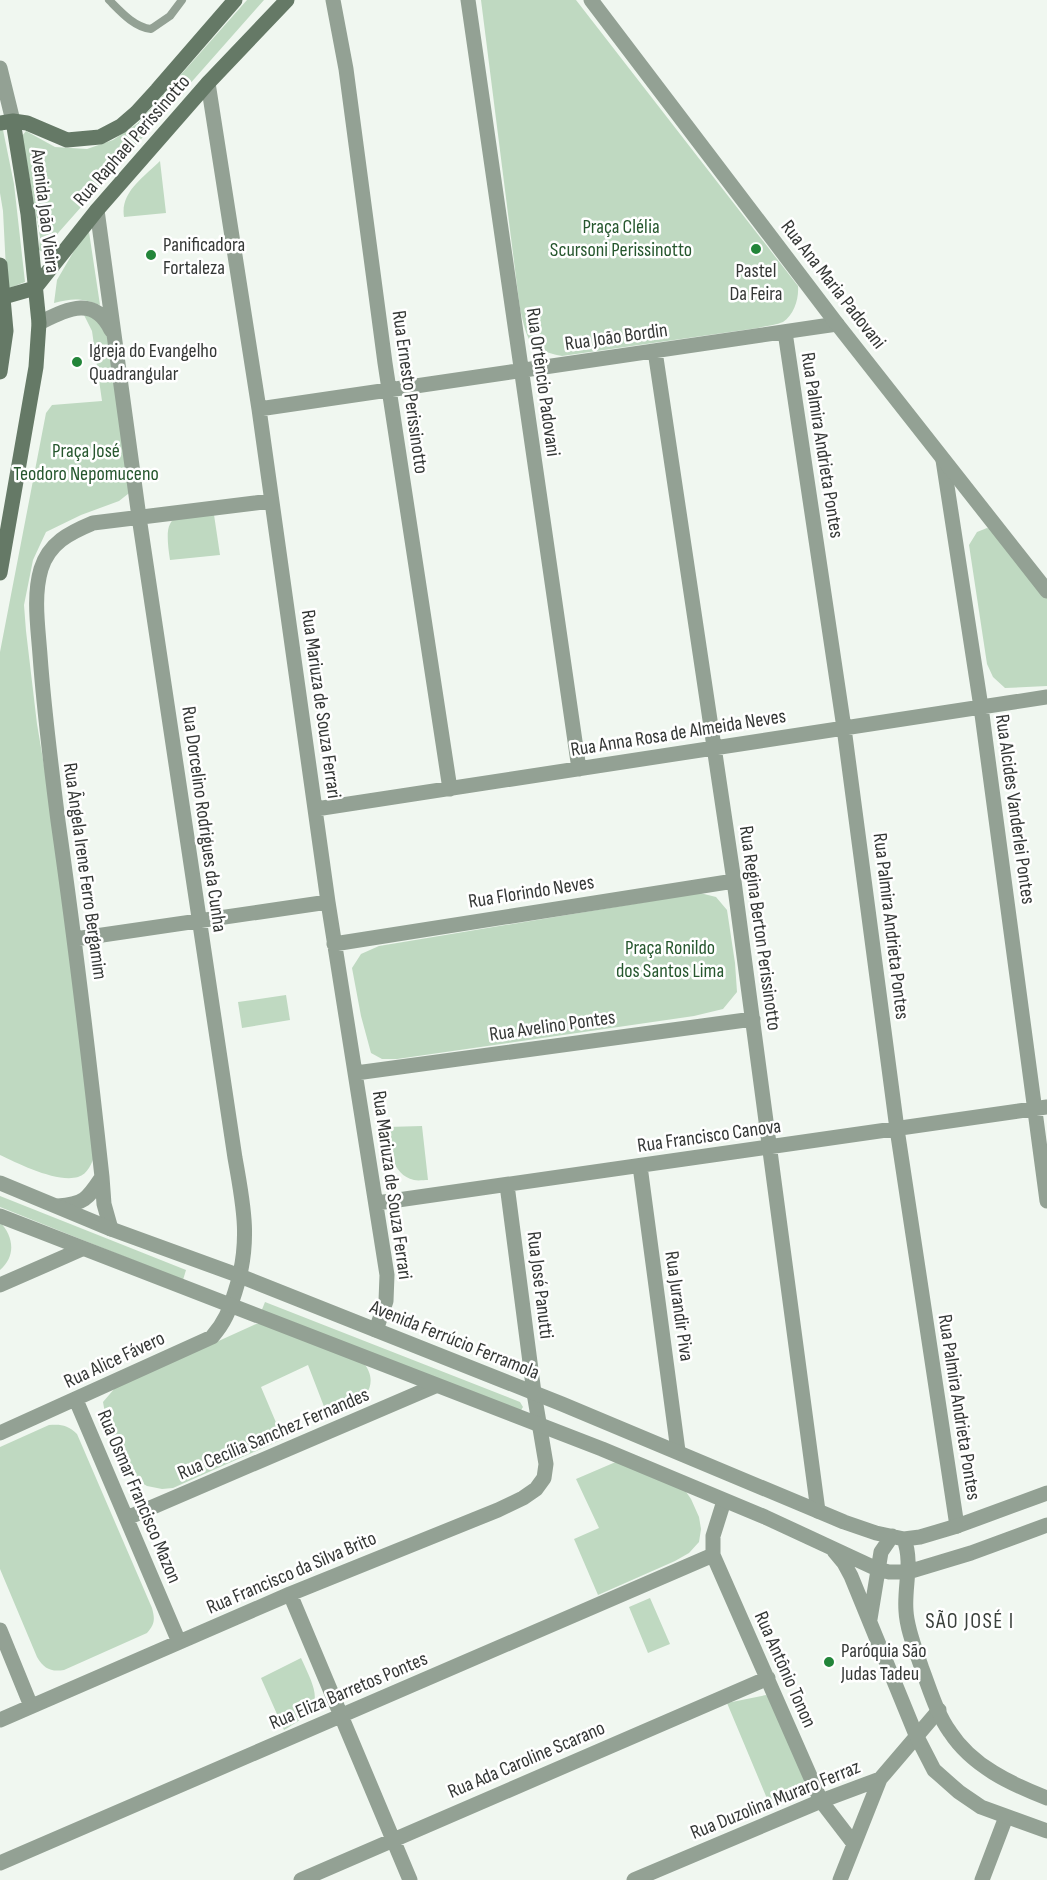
<svg xmlns="http://www.w3.org/2000/svg" width="1047" height="1880" viewBox="0 0 1047 1880" font-family="'Sofia Sans Condensed',sans-serif">
<style>
.green{fill:#bfd9c1}
.lines{fill:none;stroke-linecap:round;stroke-linejoin:round}
.service{stroke:#93a194;stroke-width:8}
.minor{stroke:#93a194;stroke-width:15}
.tertiary{stroke:#93a194;stroke-width:15}
.secondary{stroke:#657966;stroke-width:15}
.poi-dot{fill:#228539;stroke:#fff;stroke-width:2}
.labels{text-anchor:middle;stroke-width:5;stroke-linejoin:round;paint-order:stroke}
.street-label{font-size:20px;fill:#353836;stroke:#fff}
.park-label{font-size:20px;fill:#26572e;stroke:#fff}
.poi-label{font-size:20px;fill:#353836;stroke:#fff;text-anchor:start}
.quarter-label{font-size:22px;letter-spacing:1.5px;fill:#3a403b;stroke:#fff}
</style>
<rect width="100%" height="100%" fill="#f0f7f0"/>
<path class="green" d="M247,0H264L59,232L44,253L39,250L40,237L22,136L26,131L55,147L87,149L113,140L138,123Z
M481,0H576L798,286C799,299 794,315 783,322C776,325 765,326 758,328L562,356C527,349 528,341 520,309Z
M0,130H3L14,184L25,282L7,289L3,211L0,193Z
M160,161L166,213L124,217C120,192 144,177 160,161Z
M89,232L100,305C81,298 73,298 54,303L57,280L78,244Z
M84,315L104,316L133,490L119,501L81,515L46,532L33,560L24,605L26,631L37,724L55,831L95,1154C92,1163 88,1174 78,1177C57,1183 19,1164 0,1155V652L46,413L52,405L102,401L92,331Z
M213,508L220,555L170,560C163,514 171,516 213,508Z
M987,528L1001,532L1047,592V686L1005,688L993,677L987,664L969,545L977,532Z
M700,893L716,897L727,910L735,963L737,992L723,1009L694,1016L397,1059H382L371,1053L361,1016L352,968L361,954L379,946Z
M286,995L290,1020L242,1028L238,1002Z
M422,1126L428,1180C424,1180 418,1181 414,1180C392,1175 387,1146 387,1127Z
M0,1196L186,1270L183,1280L0,1207Z
M0,1222C14,1237 16,1256 0,1270Z
M265,1302L520,1402L523,1407L520,1412L261,1312Z
M256,1324C262,1324 268,1324 274,1325C284,1328 357,1356 361,1360C387,1387 355,1412 328,1417L308,1365L261,1387L283,1439L173,1488L162,1489L147,1486L132,1477L107,1424L103,1402L115,1388Z
M49,1425C61,1424 68,1425 77,1434L152,1608C155,1619 155,1624 147,1633L64,1670C51,1672 44,1669 37,1657L0,1569V1447Z
M618,1461L680,1483L691,1499L699,1517L701,1529L699,1542L689,1553L675,1561L598,1595L574,1539L599,1528L576,1479Z
M650,1598L670,1644L648,1653L629,1607Z
M301,1658C319,1697 325,1706 284,1730L261,1678Z
M766,1695L776,1702L805,1780L798,1795L771,1808L727,1703Z"/>
<g class="lines">
<path class="service" d="M109,0C121,12 134,27 151,29L170,16L182,0"/>
<path class="minor" d="M333,0L346,69L385,363L450,789
M468,0L579,769
M208,83L259,409L328,902L387,1275L386,1301L376,1330
M39,323C66,310 94,294 111,330
M785,332L844,728L897,1129L957,1526
M655,351L734,881L818,1511
M259,409L837,324
M943,460L981,707L1047,1201
M316,809L1047,697
M75,939L328,902
M334,944L734,881
M356,1073L753,1019
M640,1166L678,1451
M377,1203L1047,1107
M58,1206C85,1204 88,1198 102,1177
M111,1229L104,1204L102,1177C89,1058 75,940 58,821C51,766 44,711 40,655C38,627 33,596 41,569C49,543 69,533 93,523L271,501
M0,1285L82,1249
M76,1400L179,1642
M0,1433L212,1337C225,1322 229,1311 235,1292C251,1244 244,1207 235,1158L139,517L97,210
M724,1501L713,1536V1555L821,1801L854,1844
M127,1518L435,1386
M290,1594L410,1880
M0,1630L31,1706
M0,1720L290,1594L498,1510L523,1498L536,1489L544,1478L546,1464L534,1393L507,1185
M0,1863L713,1555
M301,1880L768,1678
M634,1880L821,1801L880,1779L939,1710
M840,1880L880,1779
M982,1880L1006,1817"/>
<path class="tertiary" d="M591,0L837,324L1047,591
M0,68L13,121
M0,1183L111,1229L240,1276L562,1404L844,1522L876,1533L904,1539L920,1537L957,1526L1047,1493
M0,1216L602,1449L765,1517L877,1569L889,1572H908L971,1553L1047,1525
M904,1539C913,1563 904,1586 906,1611C907,1630 916,1651 922,1669C930,1690 937,1714 950,1732C972,1766 1011,1784 1047,1798
M834,1551L844,1563L851,1576L916,1735L934,1770L959,1792L981,1807L1047,1831
M870,1619L881,1552L892,1536"/>
<path class="secondary" d="M0,123L13,121L27,123L67,140L100,137L121,126L136,113L157,90L235,0
M0,265L6,331L0,372
M0,298L35,288L97,210L208,83L287,0
M0,573L36,367L39,323L28,214L13,121"/>
</g>
<g class="poi-dot">
<circle cx="756" cy="249" r="6"/>
<circle cx="151" cy="255" r="6"/>
<circle cx="77" cy="362" r="6"/>
<circle cx="829" cy="1662" r="6"/>
</g>
<g class="labels">
<g class="street-label">
<text transform="translate(131 140) rotate(-49)" y="7">Rua Raphael Perissinotto</text>
<text transform="translate(46 211) rotate(83)" y="7">Avenida João Vieira</text>
<text transform="translate(834 284) rotate(52)" y="7">Rua Ana Maria Padovani</text>
<text transform="translate(616 336) rotate(-8)" y="7">Rua João Bordin</text>
<text transform="translate(544 382) rotate(82)" y="7">Rua Ortêncio Padovani</text>
<text transform="translate(411 392) rotate(82)" y="7">Rua Ernesto Perissinotto</text>
<text transform="translate(823 445) rotate(81)" y="7">Rua Palmira Andrieta Pontes</text>
<text transform="translate(322 704) rotate(82)" y="7">Rua Mariuza de Souza Ferrari</text>
<text transform="translate(678 732) rotate(-9)" y="7">Rua Anna Rosa de Almeida Neves</text>
<text transform="translate(1016 809) rotate(82)" y="7">Rua Alcides Vanderlei Pontes</text>
<text transform="translate(205 819) rotate(82)" y="7">Rua Dorcelino Rodrigues da Cunha</text>
<text transform="translate(86 871) rotate(82)" y="7">Rua Ângela Irene Ferro Bergamim</text>
<text transform="translate(531 891) rotate(-9)" y="7">Rua Florindo Neves</text>
<text transform="translate(892 926) rotate(83)" y="7">Rua Palmira Andrieta Pontes</text>
<text transform="translate(761 928) rotate(82)" y="7">Rua Regina Berton Perissinotto</text>
<text transform="translate(552 1025) rotate(-8)" y="7">Rua Avelino Pontes</text>
<text transform="translate(709 1135) rotate(-8)" y="7">Rua Francisco Canova</text>
<text transform="translate(393 1185) rotate(82)" y="7">Rua Mariuza de Souza Ferrari</text>
<text transform="translate(541 1285) rotate(83)" y="7">Rua José Panutti</text>
<text transform="translate(680 1306) rotate(82)" y="7">Rua Jurandir Piva</text>
<text transform="translate(455 1339) rotate(22)" y="7">Avenida Ferrúcio Ferramola</text>
<text transform="translate(114 1359) rotate(-25)" y="7">Rua Alice Fávero</text>
<text transform="translate(960 1407) rotate(81)" y="7">Rua Palmira Andrieta Pontes</text>
<text transform="translate(273 1433) rotate(-23)" y="7">Rua Cecília Sanchez Fernandes</text>
<text transform="translate(140 1496) rotate(67)" y="7">Rua Osmar Francisco Mazon</text>
<text transform="translate(291 1572) rotate(-23)" y="7">Rua Francisco da Silva Brito</text>
<text transform="translate(786 1669) rotate(66)" y="7">Rua Antônio Tonon</text>
<text transform="translate(348 1690) rotate(-23)" y="7">Rua Eliza Barretos Pontes</text>
<text transform="translate(526 1759) rotate(-23)" y="7">Rua Ada Caroline Scarano</text>
<text transform="translate(775 1799) rotate(-22)" y="7">Rua Duzolina Muraro Ferraz</text>
</g>
<g class="park-label">
<text x="621" y="233">Praça Clélia<tspan x="621" dy="23">Scursoni Perissinotto</tspan></text>
<text x="86" y="457">Praça José<tspan x="86" dy="23">Teodoro Nepomuceno</tspan></text>
<text x="670" y="954">Praça Ronildo<tspan x="670" dy="23">dos Santos Lima</tspan></text>
</g>
<g class="poi-label">
<text x="163" y="251">Panificadora<tspan x="163" dy="23">Fortaleza</tspan></text>
<text x="756" y="277" text-anchor="middle">Pastel<tspan x="756" dy="23">Da Feira</tspan></text>
<text x="89" y="357">Igreja do Evangelho<tspan x="89" dy="23">Quadrangular</tspan></text>
<text x="841" y="1657">Paróquia São<tspan x="841" dy="23">Judas Tadeu</tspan></text>
</g>
<g class="quarter-label">
<text x="970" y="1628">SÃO JOSÉ I</text>
</g>
</g>
</svg>
